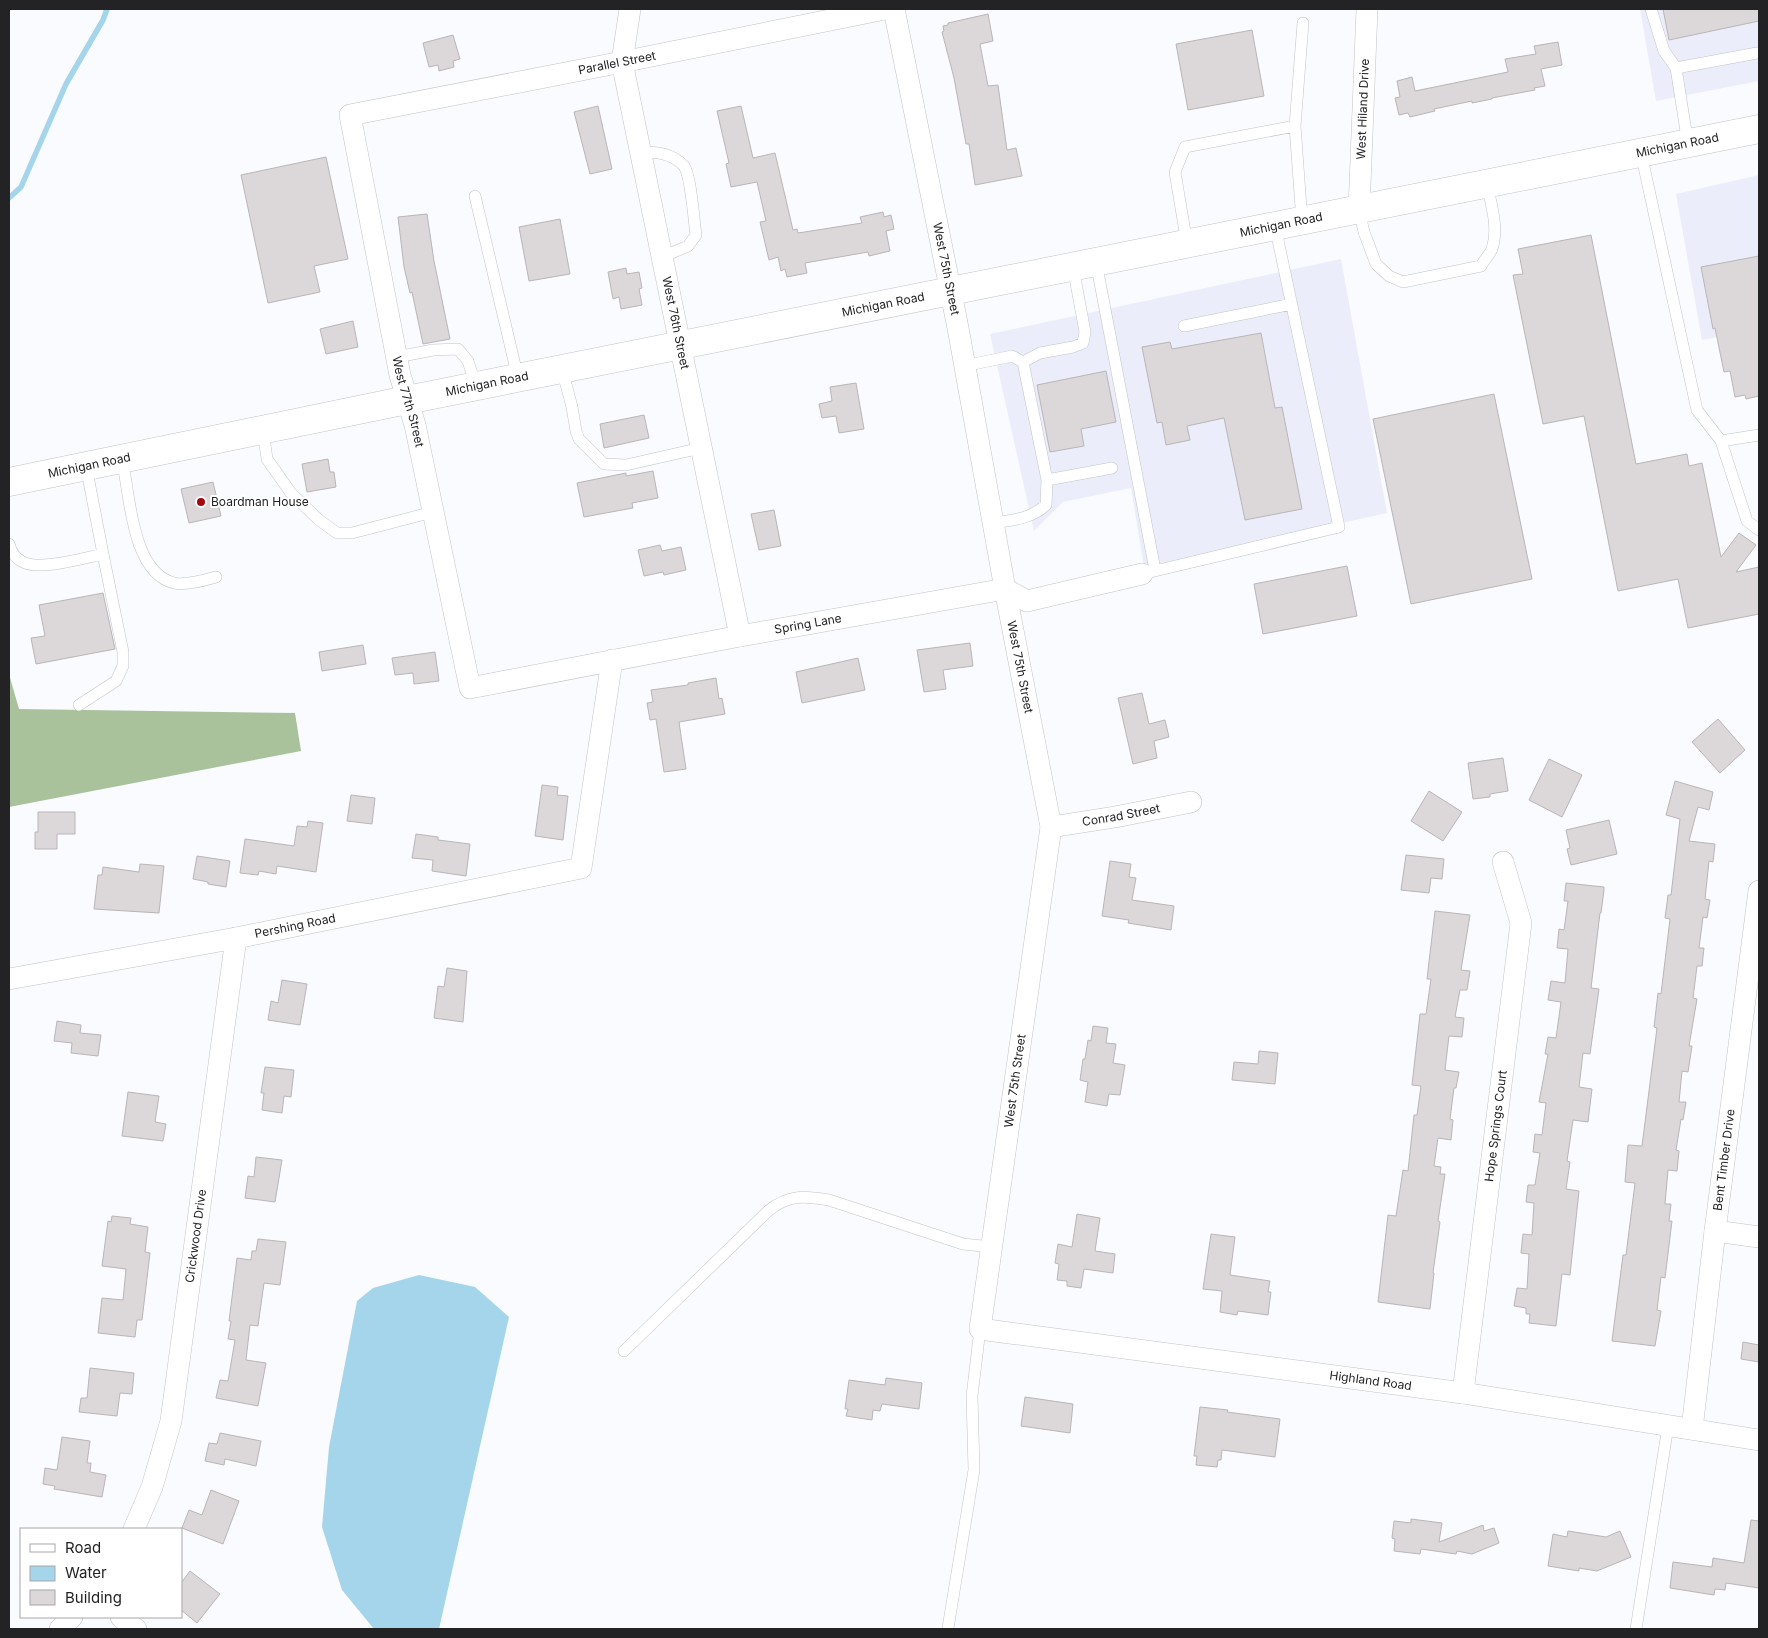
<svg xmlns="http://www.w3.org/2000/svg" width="1768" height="1638" viewBox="0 0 1768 1638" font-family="Inter,sans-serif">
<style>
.built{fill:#ebeefa}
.forest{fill:#aac29c}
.water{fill:#a4d5ea}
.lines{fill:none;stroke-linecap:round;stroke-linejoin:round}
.stream{stroke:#a4d5ea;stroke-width:5.5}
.building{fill:#dcd7d9;stroke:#bab5b7}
.service-casing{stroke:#c2c3c7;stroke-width:12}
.minor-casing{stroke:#c2c3c7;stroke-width:22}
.primary-casing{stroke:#c2c3c7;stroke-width:29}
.service{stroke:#fff;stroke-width:11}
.minor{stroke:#fff;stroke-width:21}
.primary{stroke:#fff;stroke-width:28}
.poi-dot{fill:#a2090c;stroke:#fff;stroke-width:2}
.labels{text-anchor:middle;stroke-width:4;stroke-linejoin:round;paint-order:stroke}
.street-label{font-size:12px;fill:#232325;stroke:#fff}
.poi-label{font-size:12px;fill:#232325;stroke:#fff;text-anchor:start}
</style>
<rect width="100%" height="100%" fill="#f9fbff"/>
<path class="built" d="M1640,9H1759V81L1656,101Z
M1759,175V329L1702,340L1676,194Z
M1341,259L1387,513L1144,567L1131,488L1063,502L1034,531L990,334Z"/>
<path class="forest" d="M9,674L19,709L295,713L301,751L9,807Z"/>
<path class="water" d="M419,1275L475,1287L509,1317L439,1629H374L342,1590L322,1527L329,1447L357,1301L373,1288Z"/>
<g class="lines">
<path class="stream" d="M9,198L21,187L66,84L103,20L107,9"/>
</g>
<path class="building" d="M1663,9H1759V21L1669,40Z
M988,14L993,41L980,44L988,86L998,85L1007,150L1016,148L1022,176L975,185L969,144H966L954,78L942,32L944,31L943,26L948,25V23Z
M1252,30L1264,96L1188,110L1176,44Z
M453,35L460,59L453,61L454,67L439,71L438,65L429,67L423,43Z
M1558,42L1562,65L1541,69L1545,86L1534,88L1535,90L1492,98V99L1472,103V101L1434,109L1435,111L1410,117L1408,113L1399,115L1395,98L1400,97L1397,81L1412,77L1415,91L1508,72L1505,59L1536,54L1534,46Z
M598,106L612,169L590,174L574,112Z
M741,106L753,158L775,153L793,230L797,229L798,233L862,223L860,217L883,212L884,217L891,215L894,229L886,231L890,251L869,256L868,252L805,263L807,273L787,277L785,269L781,271L778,257L769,260L760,222L766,221L757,182L731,187L726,164L729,163L717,111Z
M326,157L348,259L314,266L320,292L268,303L241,175Z
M427,214L434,261L450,339L423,344L412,292L410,293L404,267L398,217Z
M560,219L570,274L529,281L519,227Z
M1591,235L1636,464L1687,454L1689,466L1702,463L1721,557L1739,533L1756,545L1736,572L1759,567V614L1688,628L1678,579L1618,591L1584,416L1543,424L1513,275L1523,274L1518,249Z
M1759,256V396L1746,399L1745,395L1735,397L1730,371L1724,372L1715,328L1713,329L1701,267Z
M626,268L627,274L639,272L642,288L639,289L642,305L621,309L619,297L613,299L608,272Z
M353,321L358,347L326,354L320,329Z
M1261,333L1275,408L1282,407L1302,509L1245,520L1224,418L1187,426L1190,440L1166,445L1162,422L1157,423L1142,347L1170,342L1172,349Z
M1106,371L1116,422L1081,429L1084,446L1050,452L1037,385Z
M856,383L864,429L839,433L836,416L822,418L819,404L832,401L830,387Z
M1494,394L1532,579L1411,604L1373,419Z
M644,415L649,438L604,448L600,424Z
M328,459L330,472H334L336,487L307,492L302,464Z
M653,471L658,498L632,503L633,508L584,517L577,483L626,473V476Z
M213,482L221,516L189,523L181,489Z
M774,510L781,546L759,550L751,514Z
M660,545L662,551L681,547L686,570L664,575L663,572L644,576L638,550Z
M1347,566L1357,616L1263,634L1254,584Z
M103,593L115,649L36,664L31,638L45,636L39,605Z
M970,643L973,666L943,670L946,689L924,692L917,650Z
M363,645L366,664L322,671L319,652Z
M435,652L439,681L414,684L413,673L395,675L392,658Z
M858,658L865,690L802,703L796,672Z
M716,678L719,699L722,698L725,714L679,722L686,769L664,772L656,719L650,720L647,703L653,702L651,690L688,685V683Z
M1142,693L1149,724L1165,720L1169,737L1154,741L1157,758L1133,764L1118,698Z
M1718,719L1745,750L1720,773L1692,742Z
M1503,758L1508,791L1490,794V797L1473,799L1468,763Z
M1549,759L1582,775L1562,817L1529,800Z
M1675,781L1713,792L1709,810L1698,807L1689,841L1715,844L1713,862L1709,861L1705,899L1710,900L1707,918L1703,917L1699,948H1704L1702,966H1697L1693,998L1697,999L1689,1046H1692L1688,1072L1682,1071L1679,1102H1686L1683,1120L1681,1119L1676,1150L1679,1151L1677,1171L1668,1170L1665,1204H1671L1669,1221H1672L1665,1278L1661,1277L1657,1310L1661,1311L1655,1346L1612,1341L1623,1255H1626L1635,1183L1625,1182L1628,1145L1642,1146L1657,1028L1654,1027L1658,993L1661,994L1670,919L1665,918L1668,895H1671L1680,819L1666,815Z
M542,785L558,787L557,795L568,796L563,840L535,836Z
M1429,791L1462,812L1443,841L1411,821Z
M351,795L375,798L372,824L347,821Z
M38,812H75V834H57V849H35V832H38Z
M1609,820L1617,854L1571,865L1567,849L1570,848L1566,830Z
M308,821L323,823L316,872L277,866L276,874L259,871L258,875L240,873L245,839L294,846L297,826L307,827Z
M416,834L438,837V840L470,844L466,876L432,871L433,860L412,858Z
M1406,855L1444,859L1442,879L1431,878L1429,893L1401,890Z
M197,856L230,861L226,887L208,884V882L193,879Z
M1110,861L1131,864L1129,877L1136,878L1132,900L1174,906L1171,930L1128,923L1129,920L1102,916Z
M140,864L164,866L159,913L94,909L98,875H102L103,867L139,872Z
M1566,883L1604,887V890L1601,913H1600L1591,988L1599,989L1590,1054L1583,1053L1579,1087L1592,1089L1588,1122L1573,1120L1567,1161L1570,1162L1566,1189L1579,1191L1570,1275L1562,1274L1556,1326L1529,1323L1530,1314H1526V1308L1514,1306L1517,1288L1527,1289L1529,1254L1521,1253L1523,1234L1532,1235L1534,1203L1526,1202L1528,1185H1535L1540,1153L1533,1152L1535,1134L1542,1135L1546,1103L1539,1102L1548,1054H1545L1548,1037L1556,1038L1561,1002L1548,1000L1551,981L1565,983L1568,949L1557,948L1559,929L1564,930L1568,901H1564Z
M1435,911L1470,915L1461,970L1470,971L1467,990H1460L1455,1017L1464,1018L1462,1037L1449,1036L1445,1070L1459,1072L1456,1088H1454L1450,1119L1453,1120L1451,1140L1438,1138L1434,1166L1441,1167L1440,1174H1445L1438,1221L1440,1222L1433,1273H1434L1430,1309L1378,1302L1388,1215L1396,1216L1403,1170L1408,1171L1414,1115H1417L1421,1086L1412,1085L1420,1014H1426L1431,979H1427Z
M447,968L467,971L463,1022L434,1018L438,986L444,987Z
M282,980L307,984L300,1025L268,1020L271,1001L278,1003Z
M57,1021L81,1025L80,1033L101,1035L98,1056L71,1053L72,1043L54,1041Z
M1093,1026L1108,1028L1106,1043L1116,1044L1113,1063L1125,1065L1120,1095L1109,1094L1107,1106L1085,1102L1088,1082L1080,1080L1083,1059H1085L1088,1040L1091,1041Z
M1259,1051L1278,1053L1275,1084L1232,1080L1234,1062L1258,1064Z
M265,1067L294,1070L291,1097L284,1096L282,1113L262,1110L264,1093H261Z
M128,1092L159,1096L155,1122L166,1124L163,1141L122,1136Z
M256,1157L282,1160L275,1202L245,1198L248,1176L254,1177Z
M1077,1214L1100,1218L1095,1251L1115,1254L1113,1273L1084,1269L1081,1288L1067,1286V1281L1057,1280L1059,1264L1055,1263L1058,1244L1072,1247Z
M112,1216L131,1218L130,1224L148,1227L145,1252L150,1253L142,1320H137L135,1337L98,1333L102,1298L123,1300L126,1269L102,1266L108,1221L111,1222Z
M1211,1234L1235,1237L1230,1275L1270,1281L1268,1292H1271L1268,1315L1238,1311L1237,1315L1220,1312L1222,1291L1203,1289Z
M258,1239L286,1242L280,1285L264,1283L258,1326L250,1325L246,1360L266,1363L258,1406L216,1398L220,1380L228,1381L235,1340L228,1339L231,1321H229L237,1258L251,1260L252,1251H256Z
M1743,1342L1759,1345V1362L1741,1359Z
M90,1368L134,1373L132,1394L120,1393L117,1416L79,1412L81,1398H87Z
M886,1378L922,1383L919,1409L882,1404L880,1411L873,1410L872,1420L846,1416L848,1409H845L849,1380L885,1385Z
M1025,1397L1073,1404L1070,1433L1021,1426Z
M1200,1407L1228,1410L1227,1412L1280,1419L1275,1457L1222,1450L1221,1460H1218L1217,1467L1196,1465L1197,1456H1194Z
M220,1433L261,1441L256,1466L225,1459L224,1465L205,1461L209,1443L217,1444Z
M62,1437L90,1441L87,1463H91L90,1472L106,1475L102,1497L54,1489L55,1486L43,1484L45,1468L57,1470Z
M211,1490L239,1501L223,1544L182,1528L189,1510L202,1515Z
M1411,1519L1442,1523L1439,1542L1483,1525L1484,1531L1494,1528L1499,1543L1472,1554L1457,1551L1456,1554L1421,1549L1420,1554L1394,1551L1395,1539L1392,1538L1394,1521L1411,1523Z
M1751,1520L1759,1521V1588L1726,1583L1725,1590L1715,1589L1714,1595L1670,1588L1673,1562L1712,1567L1713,1558L1744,1563Z
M1568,1531L1606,1537L1620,1531L1631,1557L1597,1571L1579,1568V1571L1548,1566L1553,1534L1567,1537Z
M190,1571L220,1594L197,1623L181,1610V1583Z"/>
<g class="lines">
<defs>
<path id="service" d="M1651,9L1664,51L1676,68
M1688,144L1676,68L1757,53
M640,152C657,152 672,153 684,166C691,175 694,222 696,235L688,246L662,257
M1641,153L1697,410L1721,441L1747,521L1759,530
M475,196L518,378
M1359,210L1364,232L1376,264L1389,276L1403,282L1481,266C1484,260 1490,254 1492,249C1499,228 1491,204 1487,184
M1302,221L1295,126L1303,23
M1187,244L1175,172L1185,147L1295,126
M1096,262L1155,570
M1184,326L1292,304
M397,357L433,350L458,349L468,361L476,386
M1023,362L1040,353L1073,347L1083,343L1085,332L1073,267
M964,366L1012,356L1023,362L1047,480L1046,505C1031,519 1012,520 993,523
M562,369L572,407L576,431L579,439L604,464L626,465L701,448
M263,430L267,459L291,493L319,520L337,533H352L433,512
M1721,441L1759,435
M122,459C130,494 131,572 174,583C184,586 205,580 216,577
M86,466L103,554
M1047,480L1112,468
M9,544C11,551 16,559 23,562C39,571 84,558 103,554L123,652V666L116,681L79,705
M1142,574L1339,527L1275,226
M624,1351L768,1211C789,1194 804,1196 829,1200L963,1244L992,1247
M948,1628L974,1470L972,1396L980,1329
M1636,1629L1668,1426"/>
<g id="minor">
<path id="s1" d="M630,9L622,62L740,636"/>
<path id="s2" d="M885,9L622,62L350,115L400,375L415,425L470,688L740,636L1005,589L1027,601L1142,574"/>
<path id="s3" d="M894,9L958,328L1005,589L1051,827L980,1329L1463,1393L1759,1440"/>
<path id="s4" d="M1359,210L1367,9"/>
<path id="s5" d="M1051,827L1115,817L1191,802"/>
<path id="s6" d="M9,979L236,938L581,868L612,660"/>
<path d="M1715,1231L1759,1237"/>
<path id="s7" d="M1463,1393L1521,923L1503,862"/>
<path id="s8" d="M1692,1429L1715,1231L1759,891"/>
<path id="s9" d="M134,1529L152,1487L171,1421L236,938"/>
<path d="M121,1617L136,1629"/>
<path d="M60,1629L72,1617"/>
</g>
<g id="primary">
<path id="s10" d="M9,482L407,400L1759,129"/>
</g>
</defs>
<use href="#service" class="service-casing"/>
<use href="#minor" class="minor-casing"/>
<use href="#primary" class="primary-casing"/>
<use href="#service" class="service"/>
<use href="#minor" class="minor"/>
<use href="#primary" class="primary"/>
</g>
<circle class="poi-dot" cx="201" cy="502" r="5"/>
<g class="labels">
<g class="street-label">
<text transform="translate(617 63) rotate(-11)" y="4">Parallel Street</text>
<text dy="4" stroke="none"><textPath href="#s4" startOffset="101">West Hiland Drive</textPath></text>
<text dy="4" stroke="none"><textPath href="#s10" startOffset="1702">Michigan Road</textPath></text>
<text dy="4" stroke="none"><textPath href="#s10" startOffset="1298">Michigan Road</textPath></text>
<text dy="4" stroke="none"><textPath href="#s3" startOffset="265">West 75th Street</textPath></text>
<text dy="4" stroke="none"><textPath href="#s10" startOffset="892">Michigan Road</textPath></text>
<text dy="4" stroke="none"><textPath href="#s1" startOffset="320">West 76th Street</textPath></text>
<text dy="4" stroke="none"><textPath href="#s10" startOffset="488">Michigan Road</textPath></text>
<text dy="4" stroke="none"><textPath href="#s2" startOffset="838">West 77th Street</textPath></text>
<text dy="4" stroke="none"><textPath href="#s10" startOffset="82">Michigan Road</textPath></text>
<text dy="4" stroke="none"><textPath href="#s2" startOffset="1475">Spring Lane</textPath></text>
<text dy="4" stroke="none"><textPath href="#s3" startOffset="670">West 75th Street</textPath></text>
<text dy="4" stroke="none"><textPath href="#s5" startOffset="71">Conrad Street</textPath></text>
<text dy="4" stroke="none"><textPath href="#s6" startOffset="291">Pershing Road</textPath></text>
<text transform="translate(1015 1081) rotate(-82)" y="4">West 75th Street</text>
<text dy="4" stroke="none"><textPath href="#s7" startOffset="269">Hope Springs Court</textPath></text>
<text dy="4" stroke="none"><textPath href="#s8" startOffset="271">Bent Timber Drive</textPath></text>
<text dy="4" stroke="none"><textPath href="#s9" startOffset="301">Crickwood Drive</textPath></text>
<text dy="4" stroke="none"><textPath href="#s3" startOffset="1734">Highland Road</textPath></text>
</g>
<g class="poi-label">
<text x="211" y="506">Boardman House</text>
</g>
</g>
<rect width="1768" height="1638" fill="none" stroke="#232325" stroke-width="20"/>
<rect x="20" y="1528" width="162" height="90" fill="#ffffff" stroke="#a7a7a8"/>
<rect x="30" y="1544" width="25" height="8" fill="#ffffff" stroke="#a7a7a8"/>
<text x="65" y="1553" font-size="15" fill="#232325">Road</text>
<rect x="30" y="1566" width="25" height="15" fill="#a4d5ea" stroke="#a7a7a8"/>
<text x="65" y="1578" font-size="15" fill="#232325">Water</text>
<rect x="30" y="1590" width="25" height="15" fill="#dcd7d9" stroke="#a7a7a8"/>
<text x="65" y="1603" font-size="15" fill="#232325">Building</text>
</svg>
